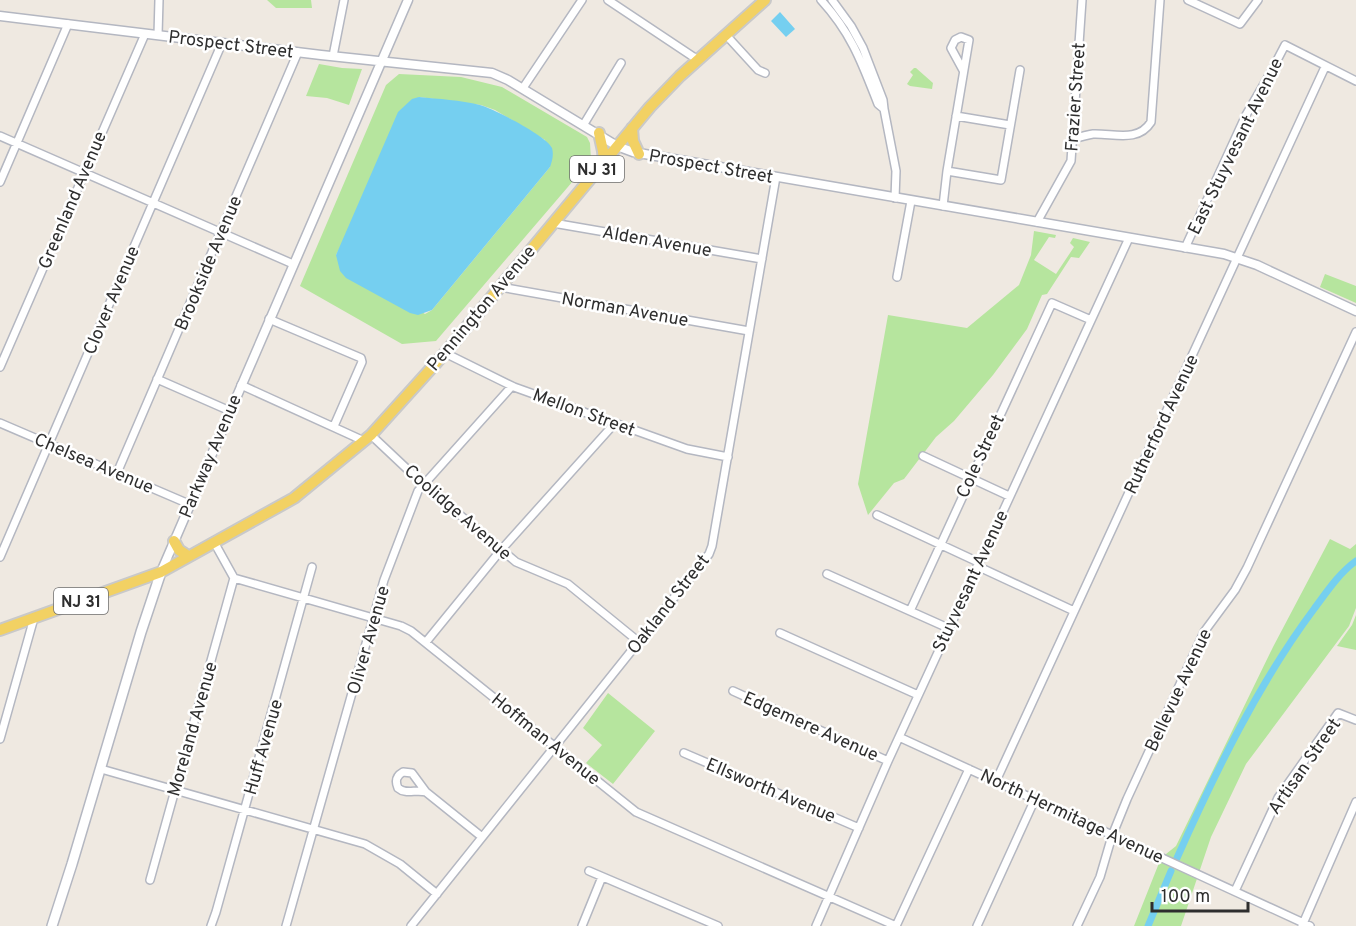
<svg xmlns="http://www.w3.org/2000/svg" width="1356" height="926" viewBox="0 0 1356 926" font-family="Overpass,sans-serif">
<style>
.green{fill:#b6e59e;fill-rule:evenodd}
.water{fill:#75cff0}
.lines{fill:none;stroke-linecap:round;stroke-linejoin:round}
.canal{stroke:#75cff0;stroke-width:7}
.minor-casing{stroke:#b4b7c1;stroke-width:10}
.tertiary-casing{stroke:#b4b7c1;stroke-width:11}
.secondary-casing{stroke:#b4b7c1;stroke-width:12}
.primary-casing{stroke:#c9c9c9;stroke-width:14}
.minor{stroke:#fff;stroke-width:7}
.tertiary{stroke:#fff;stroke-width:8}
.secondary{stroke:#fff;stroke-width:9}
.primary{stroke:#f2d163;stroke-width:10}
.labels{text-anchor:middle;stroke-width:5;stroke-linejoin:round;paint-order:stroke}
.shield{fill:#fff;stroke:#6d6d6d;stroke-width:1.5}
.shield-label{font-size:16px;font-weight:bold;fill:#2e2e2e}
.street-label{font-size:18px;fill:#2e2e2e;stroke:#fff}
</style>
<rect width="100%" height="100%" fill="#efe9e1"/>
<path class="green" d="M267,0H311L312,8H276Z
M319,64L342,68L362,69L349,105L327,98L306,96Z
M914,68H916L933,83L932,89L910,86L907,84L913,75L910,72Z
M399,74L461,77L502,87L587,137L590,143L591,160L436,341L402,344L300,286L386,85ZM419,97L481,105L495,110L545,140L550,167L432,310L425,314L336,255Z
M1034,231L1056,235L1055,238L1049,237L1034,260L1056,274L1074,247L1070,243L1073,238L1090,242L1079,258L1071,257L1047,294L1042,295L1027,329L993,375L954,421L936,437L904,479L894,483L868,515L858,484L888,315L967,328L1019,285L1031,255Z
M1325,274L1356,286V303L1320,287Z
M1330,539L1350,549L1356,544V608L1349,626L1246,764L1211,837L1181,926H1134L1161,858L1176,846L1273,647Z
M1356,615V650L1337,646L1352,625Z
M608,693L655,731L613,784L586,763L602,745L583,728Z"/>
<path class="water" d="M780,12L795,29L786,37L771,21Z
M419,97C439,99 460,100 480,105C494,109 547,136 552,148C554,155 552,161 550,167L432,310L418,315L410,313L346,278L340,271L336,255L398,112L412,99Z"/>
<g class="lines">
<path class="canal" d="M1177,858C1215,773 1258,684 1314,609C1326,593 1339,573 1356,561
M1148,926L1171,871"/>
<defs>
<path id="minor" d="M608,0L698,60
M821,0C852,34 862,63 878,104L884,109L883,100L863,48L851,26L832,0
M1188,0L1240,24L1258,0
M158,35L159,0
M726,35L758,70L765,73
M333,56L344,0
M523,88L582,0
M884,109L896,171L895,198
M956,116L1010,125
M584,124L621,63
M0,136L293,264
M1074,139C1080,137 1086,135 1093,134C1113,133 1138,143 1151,122L1160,0
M947,171L1001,180L1020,70
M0,182L68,24
M943,206L947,171L969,40L961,37L955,40L951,48L963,70
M1037,222L1071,161L1082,0
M553,223L762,259
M1185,248L1246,115L1271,72L1285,45L1356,81
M897,277L911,201
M500,287L749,331
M269,319L361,358L362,362L334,426
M445,353L514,387L687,449L728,457
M0,367L145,34
M157,379L230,411
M241,385L364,441
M0,423L189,504
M371,435L423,484L516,562L568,584L639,642
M923,456L1009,496
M117,473L298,52
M877,515L978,562
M214,542L234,578L401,626L411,631L636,812L896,926
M0,557L222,43
M977,566L1074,611
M827,574L948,628
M910,611L1052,303L1091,320
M780,633L918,695
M426,642L501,550L615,423
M733,691L888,761
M899,737L1310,926
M0,739L34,618
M684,753L859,828
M101,769L365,844L400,864L437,894
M403,772L412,773L426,792C416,789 406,795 398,788C395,781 396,776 403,772Z
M996,781L1325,67
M426,792L482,837
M589,871L718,926
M150,880L234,578
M1235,891L1278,798L1338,713L1356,720
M211,926L216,912L312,567
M286,926L384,580L418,491L512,386
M411,926L709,554L712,546L776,177
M582,926L602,877
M816,926L888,761L1129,238
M896,926L969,769
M977,926L1035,799
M1077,926L1100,877L1112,836L1127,799L1204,632L1235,590L1247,568L1356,332
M1302,926L1356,802"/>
<path id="tertiary" d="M0,16L321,55L492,73L508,80L617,146L633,152L1224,254L1257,265L1356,311
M161,572L408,0"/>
<path id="secondary" d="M52,926L72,864L141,632L161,572"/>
<path id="primary" d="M632,128L633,141L639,154
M599,133L603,151L604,162
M174,541L179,550L188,556
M0,630L161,572L294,498L371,435L445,353L650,107L680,76L765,0"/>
</defs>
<use href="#minor" class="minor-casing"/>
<use href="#tertiary" class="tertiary-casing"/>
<use href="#secondary" class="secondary-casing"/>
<use href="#primary" class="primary-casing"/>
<use href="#minor" class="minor"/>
<use href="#tertiary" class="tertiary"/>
<use href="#secondary" class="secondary"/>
<use href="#primary" class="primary"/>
</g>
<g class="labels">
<g class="shield">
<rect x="570" y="156" width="54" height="26" rx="4.5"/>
<rect x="54" y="588" width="54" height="26" rx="4.5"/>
</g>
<g class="shield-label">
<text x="597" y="175">NJ 31</text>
<text x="81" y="607">NJ 31</text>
</g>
<g class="street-label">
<text transform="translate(231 44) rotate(7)" y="6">Prospect Street</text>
<text transform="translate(1075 97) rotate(-86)" y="6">Frazier Street</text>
<text transform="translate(1235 146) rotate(-64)" y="6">East Stuyvesant Avenue</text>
<text transform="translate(711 166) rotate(10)" y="6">Prospect Street</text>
<text transform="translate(72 200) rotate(-67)" y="6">Greenland Avenue</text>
<text transform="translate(657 241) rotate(10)" y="6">Alden Avenue</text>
<text transform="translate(208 263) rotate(-67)" y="6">Brookside Avenue</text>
<text transform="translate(111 300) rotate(-67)" y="6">Clover Avenue</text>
<text transform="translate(481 308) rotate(-50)" y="6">Pennington Avenue</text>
<text transform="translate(625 309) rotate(10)" y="6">Norman Avenue</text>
<text transform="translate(584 412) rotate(20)" y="6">Mellon Street</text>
<text transform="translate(1161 424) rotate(-65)" y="6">Rutherford Avenue</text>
<text transform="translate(210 456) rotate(-67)" y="6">Parkway Avenue</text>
<text transform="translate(980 456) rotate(-65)" y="6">Cole Street</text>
<text transform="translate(94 463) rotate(23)" y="6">Chelsea Avenue</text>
<text transform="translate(458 512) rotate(41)" y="6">Coolidge Avenue</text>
<text transform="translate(970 581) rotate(-65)" y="6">Stuyvesant Avenue</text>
<text transform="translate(668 604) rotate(-52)" y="6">Oakland Street</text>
<text transform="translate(368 640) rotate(-74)" y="6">Oliver Avenue</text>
<text transform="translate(1178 690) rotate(-65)" y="6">Bellevue Avenue</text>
<text transform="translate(811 726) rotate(24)" y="6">Edgemere Avenue</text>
<text transform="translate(192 729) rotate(-74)" y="6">Moreland Avenue</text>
<text transform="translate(546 739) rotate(39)" y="6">Hoffman Avenue</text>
<text transform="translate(263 747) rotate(-74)" y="6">Huff Avenue</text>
<text transform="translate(1304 766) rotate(-55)" y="6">Artisan Street</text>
<text transform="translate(771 790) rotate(23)" y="6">Ellsworth Avenue</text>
<text transform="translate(1072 816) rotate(25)" y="6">North Hermitage Avenue</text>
</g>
</g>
<path d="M1152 902v9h96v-9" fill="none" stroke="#2e2e2e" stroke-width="3"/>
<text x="1161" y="902" font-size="18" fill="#2e2e2e" stroke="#ffffff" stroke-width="4.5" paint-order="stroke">100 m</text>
</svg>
